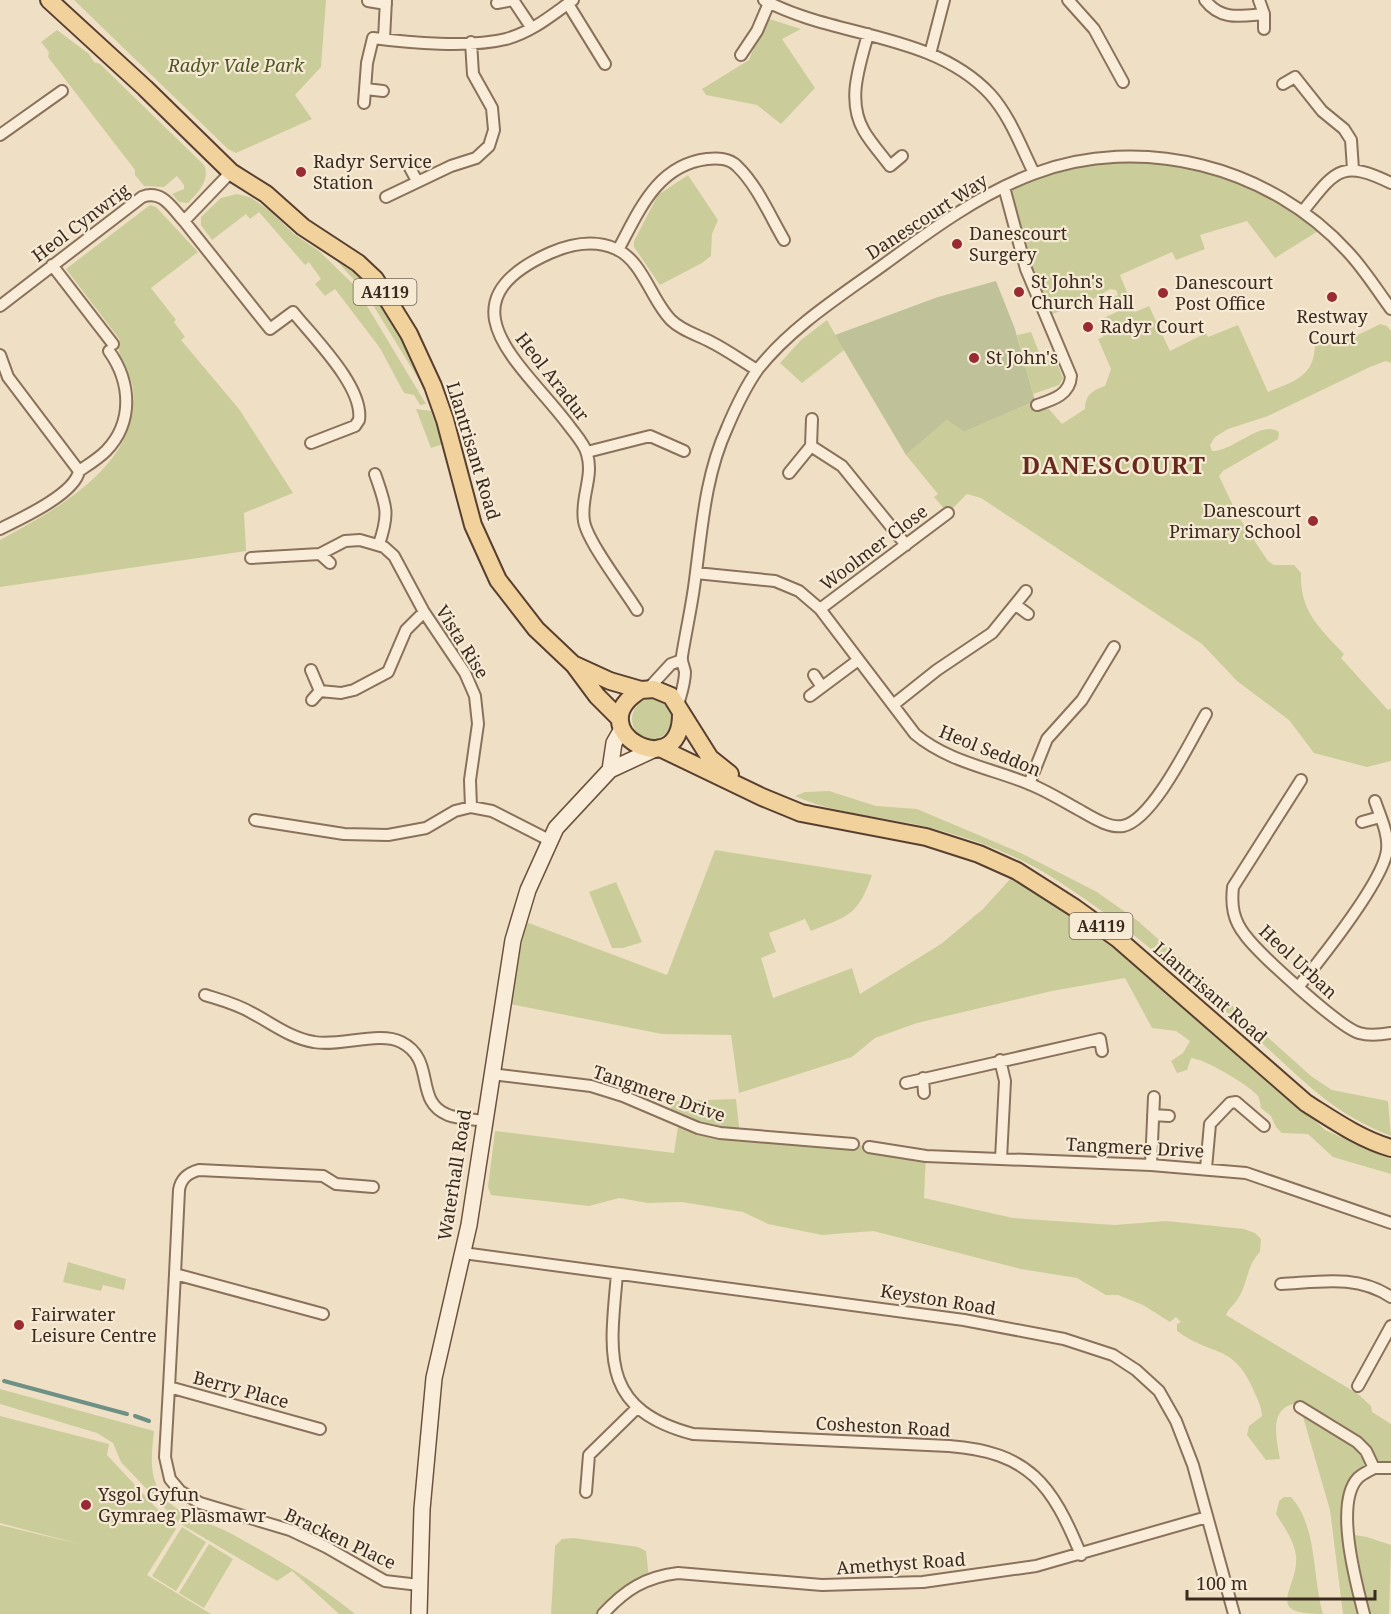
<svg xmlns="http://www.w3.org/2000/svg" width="1391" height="1614" viewBox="0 0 1391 1614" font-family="'Noto Serif',serif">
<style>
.green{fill:#cacd99}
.cemetery{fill:#bfc298}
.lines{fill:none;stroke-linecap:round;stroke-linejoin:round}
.stream{stroke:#6d9185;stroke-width:4}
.street-casing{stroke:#8a715b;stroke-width:14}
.secondary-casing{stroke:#6c523e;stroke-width:18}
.primary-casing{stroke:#583f2f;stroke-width:20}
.street{stroke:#f9edd9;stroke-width:10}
.secondary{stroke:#f9edd9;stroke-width:15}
.primary{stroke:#f1d29d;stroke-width:16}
.poi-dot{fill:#992b32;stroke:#f6ead5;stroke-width:2}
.labels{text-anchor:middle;stroke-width:4.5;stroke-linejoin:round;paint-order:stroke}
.shield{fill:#f6ead5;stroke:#726456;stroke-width:1.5}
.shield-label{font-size:16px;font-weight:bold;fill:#3a2a1f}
.park-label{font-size:18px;font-style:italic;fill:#4d5625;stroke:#f6ead5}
.poi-label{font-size:18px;fill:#3a2a1f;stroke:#f6ead5;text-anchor:start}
.street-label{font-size:18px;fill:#3a2a1f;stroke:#f6ead5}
.district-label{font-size:24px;font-weight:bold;letter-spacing:1.5px;fill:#67291e;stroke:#f6ead5}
</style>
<rect width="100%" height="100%" fill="#efe0c5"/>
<path class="green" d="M74,0H326L321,67L295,95L312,119L236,153L228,149Z
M766,18L801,29L782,39L815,88L781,124L757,105L706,95L702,89L749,60Z
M57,30L89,54L94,62L100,64L204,165C211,180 197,194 188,203L179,202L172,194L184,189V185L177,176L164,187L144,186L135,175V170L48,57L49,52L41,42Z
M1110,158L1223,170L1323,228L1275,258L1247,221L1200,235L1205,249L1176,260L1172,252L1120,275L1135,312L1149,306L1170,351L1206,333L1208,337L1238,325L1268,392C1294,381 1314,377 1315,345C1340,343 1358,336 1380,324L1387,326L1391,331V363L1386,361L1370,367L1268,416L1228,429L1215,437L1210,445L1212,451C1233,452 1261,419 1279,432L1278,439L1223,471L1219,476L1238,516L1268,561L1274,565H1294L1301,573C1300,612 1319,627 1344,654L1341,658L1388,710L1391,708V761L1367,767L1314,753L1289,720L1237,681L1202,644L981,498L967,494L948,513L934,497L938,494L906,455L947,420L964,432L1035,401L1040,409H1049L1062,424L1085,409C1085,395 1093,390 1105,386L1111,369L1098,339L1103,337L1099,320L1119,311L1114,297L1118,295L1116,290L1110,289L1085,304L1084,302L1047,316L1004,187L1034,173Z
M688,175L718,220L712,234L711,256L702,263L660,285L634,247V241L658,195Z
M237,194L250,197L270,211L294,234L319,251L355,286L426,404L420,405L414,395L404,393L380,348L335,289L325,296L315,284L321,279L309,262L305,265L259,212L250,219L246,214L212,240L201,225V217L221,198Z
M150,205L156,207L198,252L151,288L176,320L174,322L185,337L181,340L239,409L293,493L244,513L246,551L0,587V540C56,509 140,466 133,389C132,376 122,367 120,355C119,351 119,349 116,343L120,340L66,269Z
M336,260C343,264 349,265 356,271C389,299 410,354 427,393L365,292Z
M827,320L844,350L802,383L780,363L801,340Z
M1031,332L1043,362L1055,358L1063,378L1059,385L1033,394L1017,335Z
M416,409L431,411L443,444L431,448Z
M632 719a20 20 0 1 1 40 0a20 20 0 1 1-40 0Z
M829,791L876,806L917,809L1021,853L1097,892L1138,921L1311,1076L1332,1090L1388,1101L1391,1136C1326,1111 1297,1073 1246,1029C1183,975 1117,917 1045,873C1010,852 967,837 927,827C883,816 836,815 795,796L805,792Z
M715,850L872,875C858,916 848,916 811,931L805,919L769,933L776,952L761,958L773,998L852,968L860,994L941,944L983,909L1012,877L1052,902L1139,966L1289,1095L1325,1130L1391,1159V1174L1333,1157L1308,1134L1282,1133L1276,1127L1271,1116L1261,1108C1260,1103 1260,1098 1257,1095C1247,1084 1205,1059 1191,1058L1187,1070L1177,1073L1171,1061L1183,1053L1190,1041L1176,1031L1152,1028L1125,978L1052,991L917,1023L875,1038L852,1057L739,1093L731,1035L662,1034L510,1004L526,922L667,975Z
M616,882L642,942L623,948H612L589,892Z
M736,1099L740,1136L853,1144L926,1156L924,1198L1013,1218L1114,1225L1166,1221L1244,1229L1255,1233L1261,1239L1260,1252C1246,1266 1248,1285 1237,1300C1233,1306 1229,1308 1226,1315L1358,1394L1371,1406L1372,1412L1391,1424V1468H1374L1350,1491L1349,1534L1367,1537L1391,1545L1389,1614H1343L1330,1510L1299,1403C1268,1406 1276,1437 1280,1459L1266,1460L1247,1435L1249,1426L1262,1416C1261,1404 1257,1399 1253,1389C1233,1343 1212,1357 1177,1331V1324L1181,1322L1176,1317L1170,1322L1143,1305L1118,1295H1106L1077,1278L1021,1269L873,1231L822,1235L768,1224L743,1212L682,1202L648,1203L619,1198L589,1206L491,1195L488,1187L495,1131L674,1153L679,1120L668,1115L674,1101Z
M68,1262L126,1279L124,1290L103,1285L101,1291L63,1282Z
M0,1389L154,1431C152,1451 148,1475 161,1493C178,1517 208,1521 232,1534C276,1558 317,1583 355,1614H339L292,1571L277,1581L179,1523L121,1462L113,1443L97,1433L0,1404Z
M0,1416L109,1444L107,1455L176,1529L147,1575L211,1614H0V1525L83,1545L0,1523Z
M1284,1497H1291C1318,1527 1312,1577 1323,1614C1261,1614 1299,1589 1296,1556C1294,1540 1284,1527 1276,1514L1279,1501Z
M182,1527L206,1542L176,1591L152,1576Z
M574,1538L638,1547L646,1551L649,1578L603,1614H551L555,1546L562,1539Z
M209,1544L233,1559L204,1608L179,1593Z"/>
<path class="cemetery" d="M996,281L1015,329L1035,401L964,432L947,420L906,455L835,335L938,297Z"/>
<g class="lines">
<path class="stream" d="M4,1381L127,1414
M135,1416L149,1421"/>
<defs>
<path id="street" d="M513,0L531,27
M764,0C834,38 932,32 990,94C1010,116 1021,147 1034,173
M1068,0L1094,29L1123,82
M1205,0C1221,21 1241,16 1264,14
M1259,0L1264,14V29
M368,1L386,4
M497,3L513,0
M568,4L605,64
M868,34C860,65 846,100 864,131C871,143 881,154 890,166L902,156
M384,39L386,0
M930,54L944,0
M741,55L757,31L769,3
M1283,84L1295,77L1322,111L1344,129L1351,140L1353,169
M366,89L383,91
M364,103L367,63L373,38C410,43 470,48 506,39C532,32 552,15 573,0
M0,135L62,91
M410,168L417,181
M1004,187L1026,269L1071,376C1070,395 1052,400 1037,405
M386,197L451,166L476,158L489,146L494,130L492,108L473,74L471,42
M1303,211C1335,172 1340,158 1391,183
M184,221L270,329L293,312C313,337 364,387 359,420L355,426L311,443
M618,250C639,211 657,165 707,159C718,158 729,158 737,166C757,185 770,216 784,240
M52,265L113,344
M0,306L142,197C162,189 172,208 184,221L231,172
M0,355L8,377L79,471C75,494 20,519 0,529
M811,446L842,466L906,545
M587,452L650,436L684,451
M79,471C88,465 98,459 106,451C134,422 131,382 109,351
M789,473L811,446L812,419
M375,474C386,506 390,512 379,544
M320,554L330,563
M251,558L320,554L345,541L360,540L384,547L394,556L424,612L465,673L475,696L478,724L470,780L471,807
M696,573L775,581L799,591L820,609L915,734C947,761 989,768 1027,783C1043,789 1058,798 1072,806C1086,813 1107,829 1123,826C1153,820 1191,740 1206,714
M1016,605L1028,614
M820,609L948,513
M637,610C624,589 587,541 584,521C580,498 594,477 587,454C585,445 576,435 570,427C525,366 436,304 550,253C571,244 594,239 616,249C643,261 651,300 671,320C682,331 698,335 711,342C727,350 742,361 757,370
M311,670L320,691L341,693L354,690L388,672L406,630L424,612
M814,675L822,687
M648,689L671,664L682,660
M810,696L857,661
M312,700L320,691
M678,705C681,694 685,683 685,672C684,666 681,662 682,656C686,631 692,605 695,580C702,528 705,476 727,428C735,409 746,386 758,369C792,326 842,295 886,263C931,230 980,194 1033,174C1141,133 1270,166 1348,252C1364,269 1377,290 1391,309
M893,705L937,670L992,633L1026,591
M1301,780L1233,887C1231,905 1233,920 1245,935C1259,954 1339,1027 1359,1033C1369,1036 1380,1035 1391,1033
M1029,784L1047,739L1082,700L1114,647
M255,820L344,834L388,835L426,828L455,811L471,807L492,811L549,840
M1362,822L1380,817
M1299,986C1320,960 1384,880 1387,850C1389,834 1380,816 1375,801
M205,995C221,1000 237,1004 252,1013C273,1024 290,1038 314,1042C339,1047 379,1031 401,1042C437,1060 413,1101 448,1115C458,1119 473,1119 484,1121
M1000,1060L1005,1081L1001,1159
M491,1074L591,1086L623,1096L698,1128L720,1133L853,1144
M923,1078L924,1093
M906,1083L1100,1039L1102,1051
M1153,1115L1169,1116
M869,1147L926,1156L1151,1165L1246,1173L1391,1223
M1151,1165L1154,1097
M1206,1168L1210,1124L1230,1103L1236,1102L1264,1126
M463,1253L964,1320L1064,1339L1113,1355L1136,1370L1159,1391L1176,1421L1193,1465L1234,1614
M175,1274L179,1190C181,1178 188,1173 199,1170L323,1176L336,1184L373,1187
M617,1274C610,1354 599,1409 693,1434L949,1446C1029,1452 1052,1484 1081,1555
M1281,1284C1319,1282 1357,1274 1391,1297
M1358,1386L1391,1326
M169,1387L165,1457L170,1479L180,1491L200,1503L290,1530L326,1547L385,1581L419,1585
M1300,1407L1357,1442L1366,1451L1374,1468C1369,1471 1362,1474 1358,1478C1334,1503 1356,1583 1364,1614
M320,1429L169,1387L175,1274L323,1314
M1374,1468H1391
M586,1492L589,1455L637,1408
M603,1614C625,1590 645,1577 678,1573L822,1585L923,1582L1036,1566L1207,1517"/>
<path id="secondary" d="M610,770L614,743L622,729
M419,1614L422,1509L434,1378L469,1225L513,940L528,890L556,828L610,770L653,750"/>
<path id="primary" d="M49,0L145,88L231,172L266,194L303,227L358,263L375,279L409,334L433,386L445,420L473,525L498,580L536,629L574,665L597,696L620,719
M575,665L610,681L641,690L654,689L671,696L710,758L730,774
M641,690C576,729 681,787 681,714
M660,748L762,797L801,813L926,837L979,854L1017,871L1075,908L1118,939L1306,1103C1333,1120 1360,1139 1391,1148"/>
</defs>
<use href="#street" class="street-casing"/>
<use href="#secondary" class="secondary-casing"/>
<use href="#primary" class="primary-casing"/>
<use href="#street" class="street"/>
<use href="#secondary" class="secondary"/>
<use href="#primary" class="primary"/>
</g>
<g class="poi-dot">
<circle cx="301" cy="172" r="6"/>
<circle cx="957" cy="244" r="6"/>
<circle cx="1019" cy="292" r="6"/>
<circle cx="1163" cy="293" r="6"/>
<circle cx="1332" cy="297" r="6"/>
<circle cx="1088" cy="327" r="6"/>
<circle cx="974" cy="358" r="6"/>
<circle cx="1313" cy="521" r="6"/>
<circle cx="19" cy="1325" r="6"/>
<circle cx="86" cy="1505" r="6"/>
</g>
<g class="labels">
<g class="shield">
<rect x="353.5" y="279" width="63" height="26" rx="4.5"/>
<rect x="1069.5" y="913" width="63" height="26" rx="4.5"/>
</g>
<g class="shield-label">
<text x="385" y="298">A4119</text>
<text x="1101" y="932">A4119</text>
</g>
<g class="park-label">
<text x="236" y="72">Radyr Vale Park</text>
</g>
<g class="poi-label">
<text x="313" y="168">Radyr Service<tspan x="313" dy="21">Station</tspan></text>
<text x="969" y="240">Danescourt<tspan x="969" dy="21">Surgery</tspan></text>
<text x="1031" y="288">St John's<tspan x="1031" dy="21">Church Hall</tspan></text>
<text x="1175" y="289">Danescourt<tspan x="1175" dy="21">Post Office</tspan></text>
<text x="1332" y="323" text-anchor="middle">Restway<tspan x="1332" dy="21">Court</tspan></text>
<text x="1100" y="333">Radyr Court</text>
<text x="986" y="364">St John's</text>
<text x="1301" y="517" text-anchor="end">Danescourt<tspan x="1301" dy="21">Primary School</tspan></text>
<text x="31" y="1321">Fairwater<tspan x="31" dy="21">Leisure Centre</tspan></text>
<text x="98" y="1501">Ysgol Gyfun<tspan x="98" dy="21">Gymraeg Plasmawr</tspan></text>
</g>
<g class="street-label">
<text transform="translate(927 217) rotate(-33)" y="6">Danescourt Way</text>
<text transform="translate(81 223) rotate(-37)" y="6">Heol Cynwrig</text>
<text transform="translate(552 377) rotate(52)" y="6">Heol Aradur</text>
<text transform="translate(473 451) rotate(73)" y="6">Llantrisant Road</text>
<text transform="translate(874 548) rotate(-37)" y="6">Woolmer Close</text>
<text transform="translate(462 642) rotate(58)" y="6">Vista Rise</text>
<text transform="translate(990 751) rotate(22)" y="6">Heol Seddon</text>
<text transform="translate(1298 962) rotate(43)" y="6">Heol Urban</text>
<text transform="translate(1210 993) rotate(41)" y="6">Llantrisant Road</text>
<text transform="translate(659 1094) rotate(19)" y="6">Tangmere Drive</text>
<text transform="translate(1135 1148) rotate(3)" y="6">Tangmere Drive</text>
<text transform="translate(455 1175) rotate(-81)" y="6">Waterhall Road</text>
<text transform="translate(938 1300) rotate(9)" y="6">Keyston Road</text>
<text transform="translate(241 1390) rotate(15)" y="6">Berry Place</text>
<text transform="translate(883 1427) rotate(3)" y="6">Cosheston Road</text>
<text transform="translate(340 1539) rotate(25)" y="6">Bracken Place</text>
<text transform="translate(901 1564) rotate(-4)" y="6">Amethyst Road</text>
</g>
<g class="district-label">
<text x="1114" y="474">DANESCOURT</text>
</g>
</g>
<path d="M1187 1590v9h188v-9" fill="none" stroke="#3a2a1f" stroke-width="3"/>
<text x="1196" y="1590" font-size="18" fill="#3a2a1f" stroke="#f6ead5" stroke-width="4.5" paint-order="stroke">100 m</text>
</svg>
